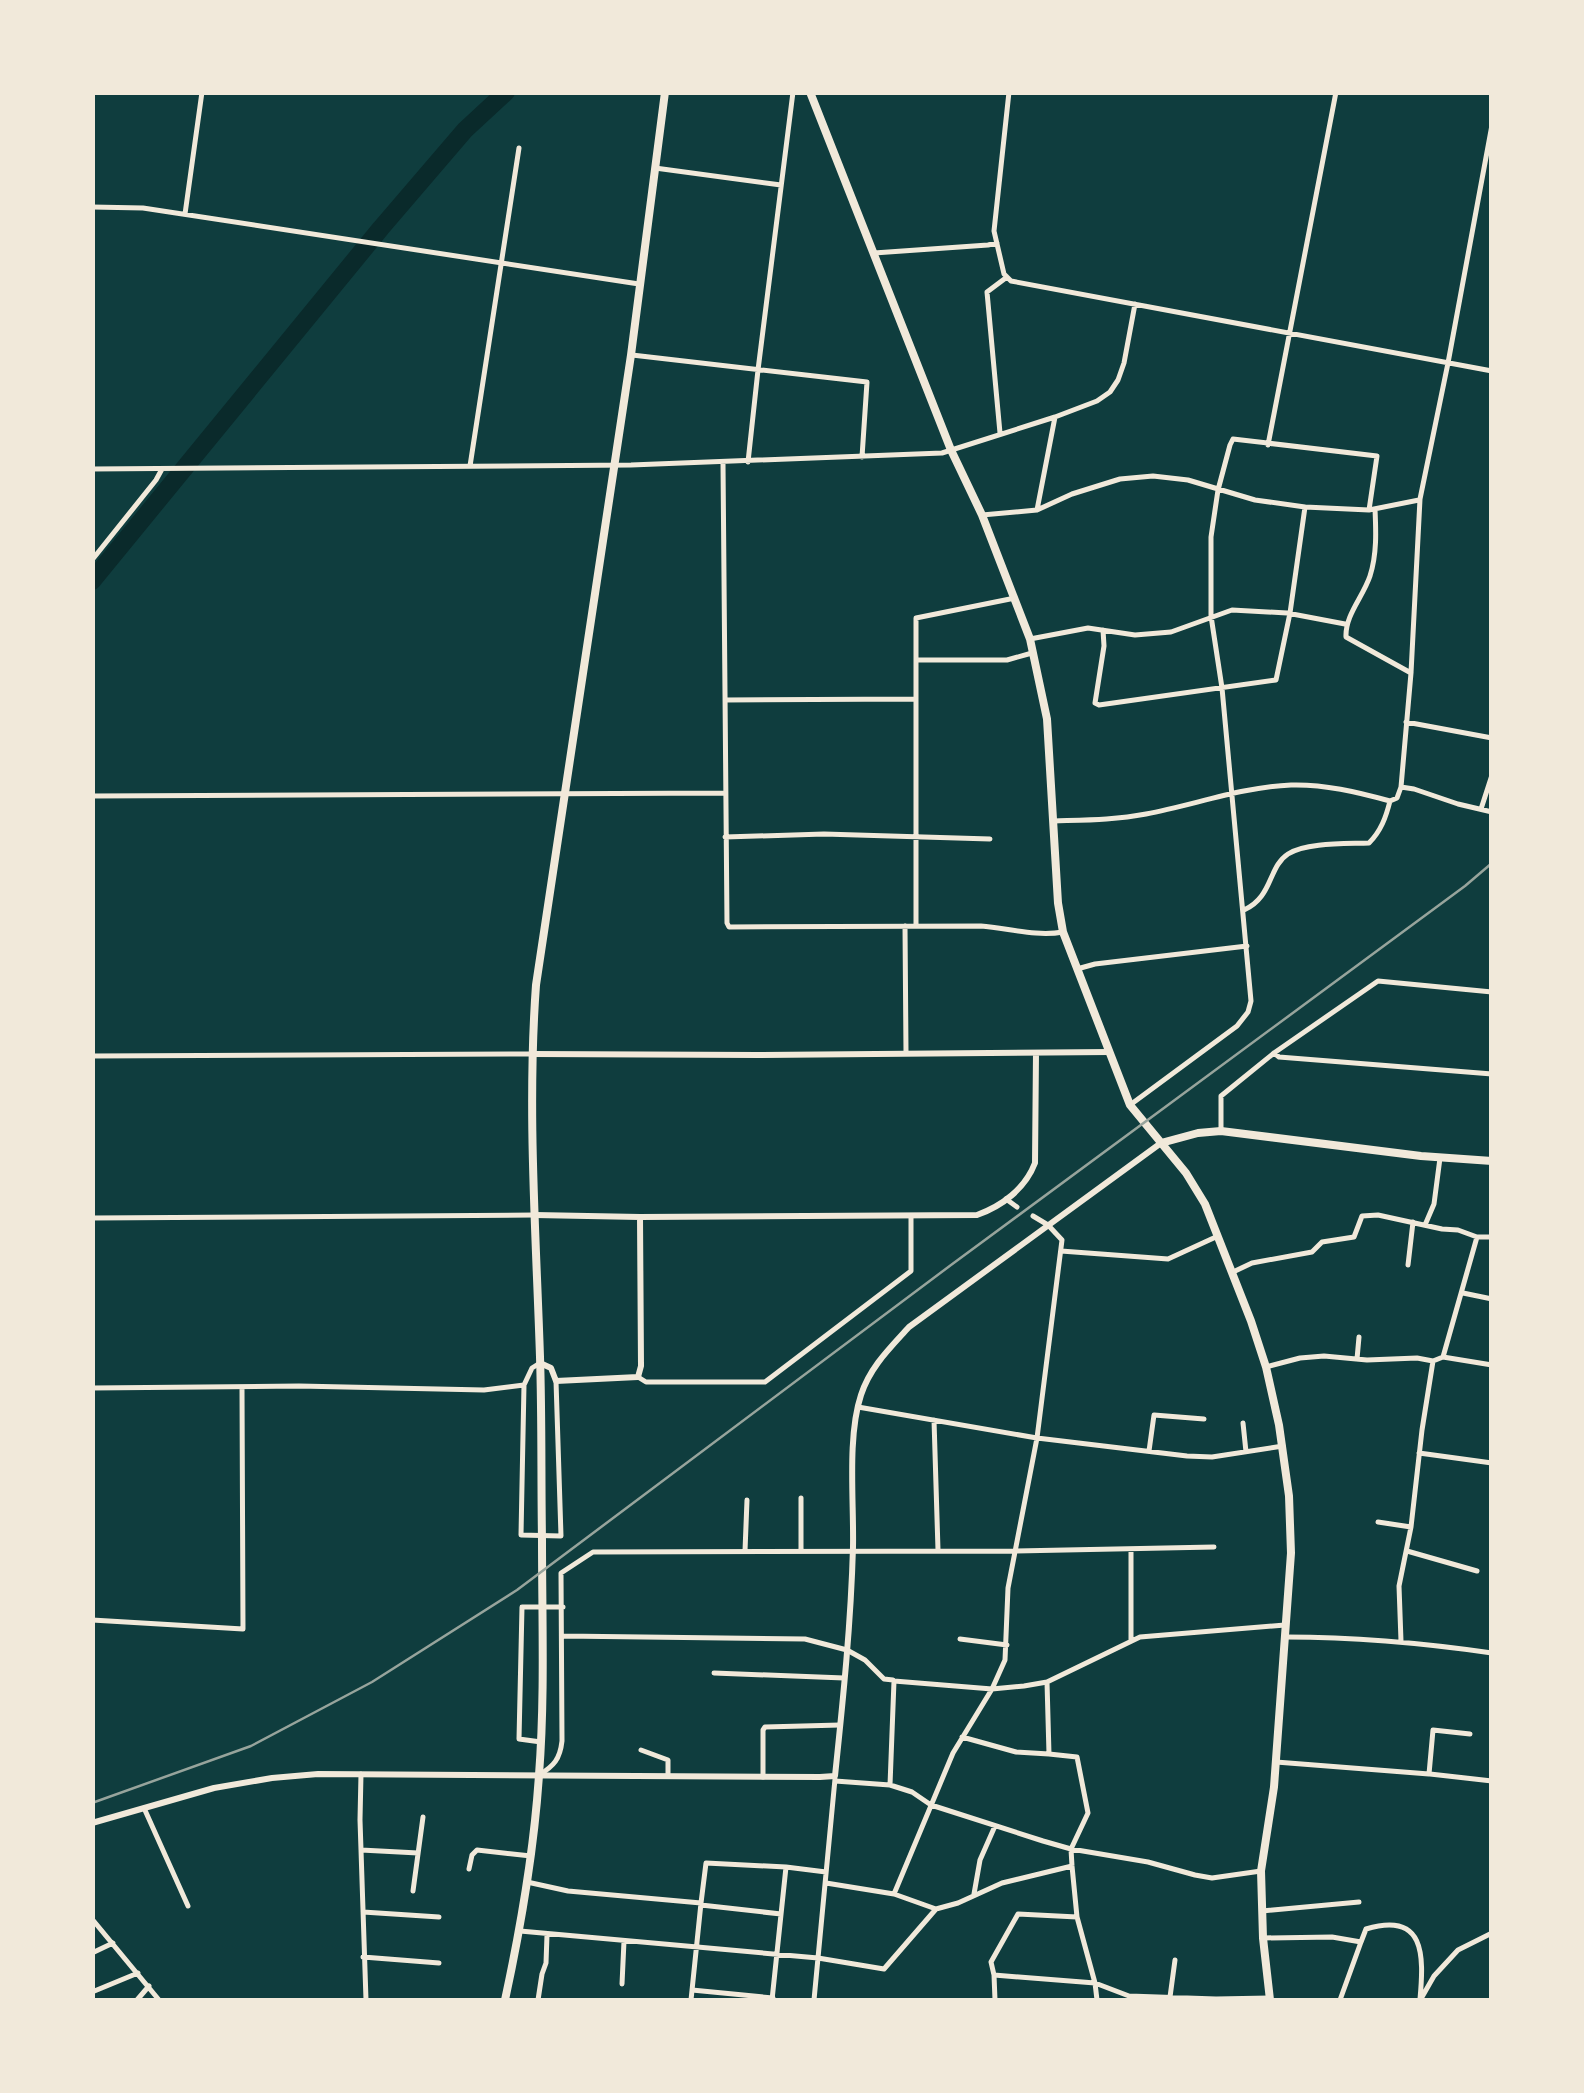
<svg xmlns="http://www.w3.org/2000/svg" width="1584" height="2093" viewBox="0 0 1584 2093" font-family="Helvetica,sans-serif">
<style>
.lines{fill:none;stroke-linecap:round;stroke-linejoin:round}
.river{stroke:#0a2a2b;stroke-width:18}
.minor{stroke:#f1e9da;stroke-width:5}
.tertiary{stroke:#f1e9da;stroke-width:6}
.secondary{stroke:#f1e9da;stroke-width:8}
.rail{stroke:#97a49c;stroke-width:2.5}
</style>
<rect width="100%" height="100%" fill="#0f3d3e"/>
<g class="lines">
<path class="river" d="M92,581L381,228L465,130L506,92"/>
<path class="minor" d="M1009,92L994,231L1004,274L1011,281L1492,371
M655,168L781,185
M92,207L143,208L639,284
M185,214L202,92
M874,253L988,245L997,243
M632,355L867,382L862,457
M1000,433L987,292L1007,277
M1268,445L1336,92
M748,462L758,370L793,92
M723,463L727,923L729,927L981,926C1008,928 1036,937 1063,932
M470,466L519,148
M92,469L631,465L942,453L1055,417L1097,401L1110,392L1118,380L1124,363L1135,304
M1375,509C1376,531 1377,554 1370,576C1363,597 1345,615 1346,637L1411,673
M1037,510L1055,417
M982,515L1037,510L1072,494L1120,479L1153,476L1188,480L1255,500L1305,507L1369,510L1419,500
M92,560L156,480L162,469
M1103,630L1104,646L1095,703L1099,705L1276,680L1290,613L1305,507
M1030,639L1088,628L1135,635L1171,632L1232,610L1287,613L1345,624
M916,660V618L1015,598
M725,700L916,699
M1406,722L1492,738
M1401,787L1414,789L1458,804L1492,812
M92,796L724,793
M1481,809L1492,775
M1054,821C1085,820 1115,820 1146,814C1194,805 1242,787 1291,785C1324,784 1357,792 1390,801
M725,837L824,834L990,839
M1244,910C1273,897 1268,867 1288,854C1306,842 1348,844 1369,843C1381,831 1386,817 1390,801L1397,798L1401,787L1411,673L1420,499L1448,363L1492,125
M905,926L906,1052
M916,926V660H1007L1032,653
M1077,969L1095,964L1247,946
M1274,1053L1279,1057L1492,1074
M92,1056L531,1054
M1130,1105L1237,1026L1248,1012L1251,1001L1222,688L1211,616V537L1218,490L1230,445L1233,439L1377,456L1369,510
M1221,1131V1096L1274,1053L1378,981L1492,992
M1006,1199L1017,1207
M92,1218L535,1215
M1425,1225L1434,1204L1440,1158
M1061,1251L1168,1259L1218,1236
M1408,1265L1413,1222
M1233,1272L1252,1263L1312,1252L1322,1242L1354,1237L1362,1216L1378,1215L1442,1229L1458,1230L1477,1237H1492
M1463,1293L1492,1299
M1443,1357L1492,1365
M1357,1359L1359,1337
M540,1363L532,1368L524,1385L521,1535L561,1536L556,1381
M1266,1367L1300,1358L1324,1356L1367,1360L1417,1358L1433,1361L1443,1357L1477,1237
M638,1377L646,1382H765L911,1271V1216
M92,1388L299,1386L484,1390L524,1385
M858,1407L1037,1438L1187,1456L1212,1457L1283,1446
M934,1420L938,1550
M1243,1423L1246,1452
M1149,1451L1154,1415L1204,1419
M1419,1453L1492,1463
M1378,1522L1411,1527
M1131,1550V1641
M745,1551L747,1500
M801,1551V1498
M1407,1551L1477,1571
M92,1620L243,1629L242,1388
M563,1636L805,1639L847,1650L865,1660L884,1679L893,1680
M1286,1637C1355,1637 1423,1643 1492,1653
M960,1639L1007,1645
M1401,1641L1399,1586L1411,1527L1422,1430L1433,1361
M714,1673L844,1678
M1047,1682L1049,1754L1077,1757L1088,1813L1071,1849L1072,1866L1077,1917L1095,1983L1097,2000
M962,1737L1016,1752L1049,1754
M541,1742L519,1739L522,1607H563
M641,1750L668,1760V1776
M1276,1762L1429,1774L1433,1730L1470,1734
M361,1774L360,1820L366,2000
M1430,1774L1492,1781
M539,1775C554,1766 560,1759 562,1741L561,1573L593,1552L1015,1551L1214,1547
M763,1777V1730L765,1727L840,1725
M835,1781L890,1785L912,1792L931,1805L1043,1841L1071,1849L1148,1862L1195,1875L1212,1878L1261,1871
M890,1785L894,1681L992,1689L1024,1686L1047,1682L1140,1637L1285,1625
M144,1808L188,1906
M361,1850L418,1853
M469,1869L472,1855L477,1850L531,1856
M527,1882L568,1891L701,1903L706,1863L786,1867
M826,1883L894,1894L936,1909
M413,1891L423,1817
M894,1894L953,1753L992,1689L1005,1660L1008,1588L1037,1438L1062,1240L1048,1225L1033,1216
M974,1894L980,1860L995,1826
M701,1905L781,1914
M1262,1911L1359,1902
M363,1912L439,1917
M92,1919L159,2000
M520,1931L818,1958L884,1969L936,1909L958,1903L1002,1883L1072,1866
M1263,1938L1332,1937L1361,1942L1366,1929C1425,1911 1424,1955 1420,1999
M92,1953L113,1943
M363,1957L439,1963
M994,1975L1095,1983L1129,1996L1216,1999L1269,1998
M622,1984L624,1941
M692,1990L773,1998
M92,1992L138,1973
M1170,1997L1175,1960
M1422,1997L1434,1976L1458,1950L1492,1933
M137,2000L149,1986
M538,2000L542,1974L546,1963L547,1935
M691,2000L701,1903
M772,2000L786,1867L826,1872
M814,2000L835,1779
M995,2000L994,1975L991,1962L1018,1914L1077,1917
M1340,2000L1361,1942"/>
<path class="tertiary" d="M532,1054L757,1055L1110,1052
M535,1215L640,1217L977,1215C1002,1206 1025,1189 1035,1163L1036,1053
M540,1363L551,1368L556,1381L638,1377L641,1366L640,1217
M92,1823L214,1788L272,1778L318,1774L820,1777L835,1776C843,1700 851,1623 853,1547C854,1502 847,1437 861,1395C870,1367 890,1348 909,1327L1161,1143"/>
<path class="secondary" d="M810,92L951,450L982,515L1030,639L1047,719L1058,903L1063,932L1130,1105L1186,1173L1205,1204L1251,1321L1266,1367L1279,1425L1289,1496L1291,1553L1274,1787L1261,1871L1263,1938L1270,2000
M1161,1143L1198,1133L1221,1131L1421,1156L1492,1161
M505,2000C521,1926 534,1851 539,1775C545,1697 542,1618 542,1540C541,1479 542,1418 540,1357C536,1233 527,1109 536,985L631,355L665,92"/>
<path class="rail" d="M92,1803L251,1746L372,1682L517,1590L951,1265L1465,886L1492,863"/>
</g>
<rect width="1584" height="2093" fill="none" stroke="#f1e9da" stroke-width="190"/>
</svg>
